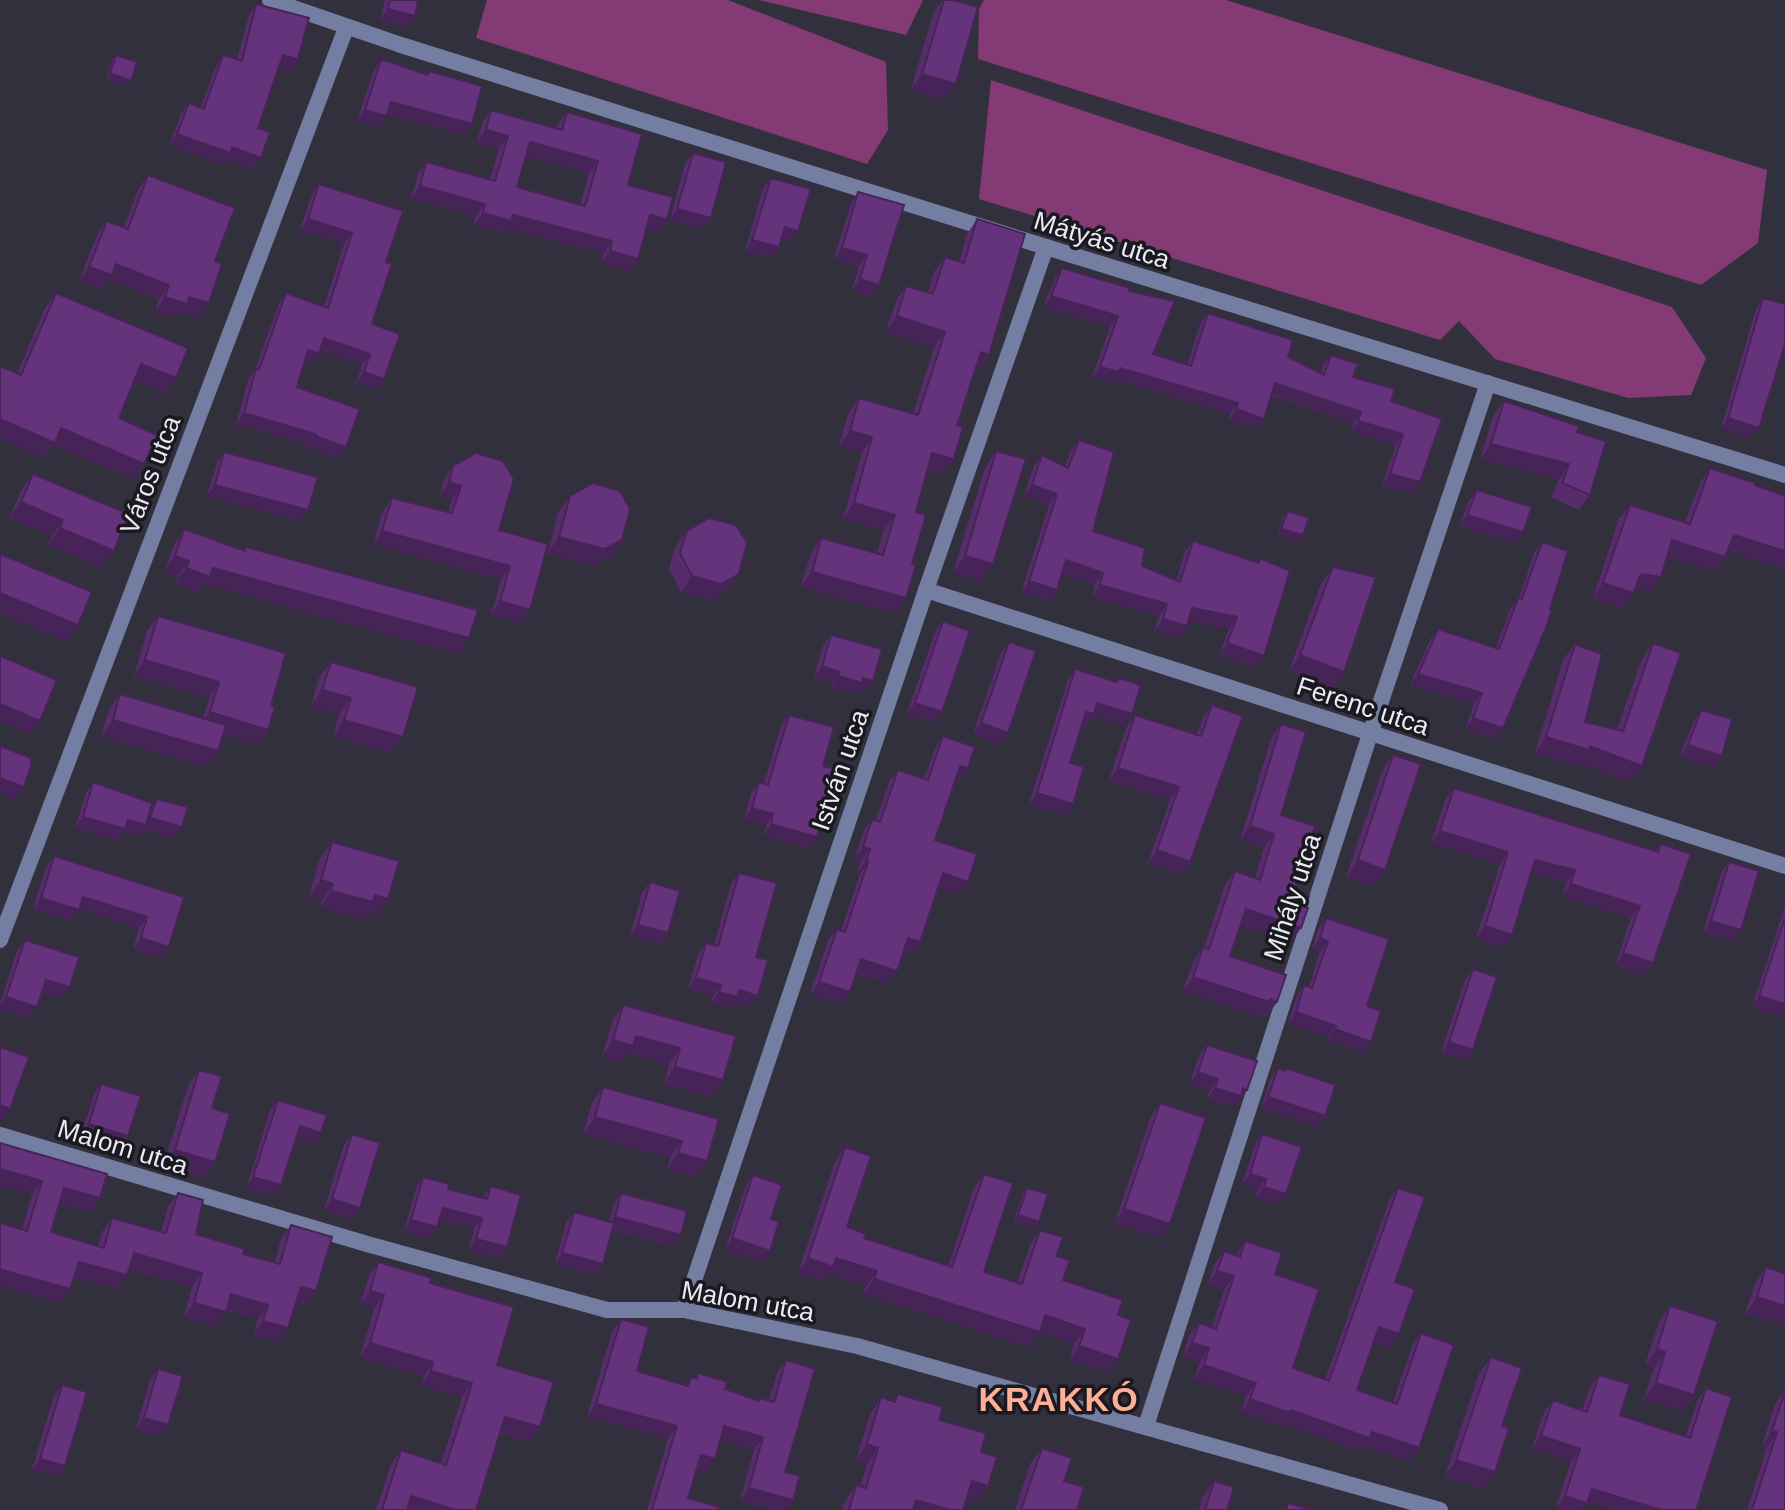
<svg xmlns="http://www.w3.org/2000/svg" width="1785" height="1510" viewBox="0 0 1785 1510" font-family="Arial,sans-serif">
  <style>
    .forest { fill: #833a75 }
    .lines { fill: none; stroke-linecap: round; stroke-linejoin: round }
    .minor { stroke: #737ea2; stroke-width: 16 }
    .wall { fill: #572c6b; fill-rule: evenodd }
    .shaded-wall { fill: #472457 }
    .building { fill: #65337c; stroke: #472457; stroke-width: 2; fill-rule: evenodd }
    .labels { text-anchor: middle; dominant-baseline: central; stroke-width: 7; stroke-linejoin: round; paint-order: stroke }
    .street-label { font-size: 26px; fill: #ebeaf2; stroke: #1a191f }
    .district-label { font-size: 34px; font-weight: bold; letter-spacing: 2px; fill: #fdae96; stroke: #1a191f }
  </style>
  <rect width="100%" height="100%" fill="#33303d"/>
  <!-- forest -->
  <g class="forest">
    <path d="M487 0H728L886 62 888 130 867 164 476 38Z"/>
    <path d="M759 0H923L906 35Z"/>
    <path d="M984 0H1226L1767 170 1758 243 1701 285 978 59 979 9Z"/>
    <path d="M991 80 1672 307 1706 358 1691 395 1628 398 1495 359 1459 321 1440 340 979 199Z"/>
  </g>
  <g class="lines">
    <!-- minor -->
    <g class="minor">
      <path d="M270 0 401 45 1046 247 1785 475"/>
      <path d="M926 590 1785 866"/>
      <path d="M0 940 346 28"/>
      <path d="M0 1135 367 1244 607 1310H684L857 1346 1440 1510"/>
      <path d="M684 1310 926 590 1046 247"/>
      <path d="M1146 1426 1370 734 1488 383"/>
    </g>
  </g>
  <!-- wall -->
  <g class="wall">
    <path d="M385 0H418L415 16 407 27 380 20Z"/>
    <path d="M943 0H953L956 84 945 100 911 90 933 14Z"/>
    <path d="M256 4 298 59 290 70 279 67 258 128 261 158 253 169 226 159 222 164 170 145 181 114 189 103 201 107 216 66 223 55 237 59 249 15Z"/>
    <path d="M116 55 131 81 127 86 106 79 112 60Z"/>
    <path d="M381 59 427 74 429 71 464 135 387 114 378 127 357 121 374 70Z"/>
    <path d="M491 110 557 128 558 124 567 112 628 185 667 219 658 232 647 228 638 259 629 271 601 263 604 254 507 228 503 233 474 225 476 216 411 198 418 174 426 162 490 180 499 149 477 143 482 123ZM526 156 589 173 580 205 517 187Z"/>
    <path d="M693 153 711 218 703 229 670 220 685 164Z"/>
    <path d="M148 175 215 261 199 318 182 312 177 318 155 311 159 299 109 279 102 290 79 281 97 235 107 221 124 227 138 190Z"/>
    <path d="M771 178 790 242 781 239 771 258 745 251 763 189Z"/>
    <path d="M319 184 386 262 372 324 376 390 356 383 362 365 320 350 311 365 304 363 297 387 338 458 308 447 309 445 236 424 248 380 254 372 279 304 286 293 324 306 344 244 300 230 312 195Z"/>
    <path d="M858 192 872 296 852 290 859 266 834 259 851 203Z"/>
    <path d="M977 219 989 355 978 370 976 369 943 474 928 470 916 512 912 564 906 598 896 613 801 587 811 553 821 538 877 554 884 530 843 518 862 452 839 446 848 414 859 398 913 414 934 347 886 331 896 301 906 286 928 292 934 272 945 257 959 262 967 234Z"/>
    <path d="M1062 268 1129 291 1153 354 1187 365 1200 324 1208 313 1288 357 1321 373 1323 365 1331 355 1353 377 1391 401 1442 419 1413 493 1382 485 1396 445 1351 432 1354 423 1271 395 1256 429 1229 420 1230 414 1114 379 1111 383 1092 377 1110 327 1043 307 1055 278Z"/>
    <path d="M56 293 165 393 135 380 119 418 134 479 53 445 44 458 17 374 45 308Z"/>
    <path d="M1763 298 1785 304V356L1780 355 1759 428 1751 438 1721 428 1756 309Z"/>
    <path d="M1504 401 1577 432 1590 495 1579 510 1551 497 1559 479 1480 459 1493 416Z"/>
    <path d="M1079 440 1093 531 1142 566 1176 581 1185 552 1193 541 1257 563 1260 558 1264 656 1256 667 1219 655 1229 629 1189 621 1179 638 1154 631 1159 616 1092 597 1095 585 1062 573 1049 601 1021 592 1049 505 1024 496 1034 466 1042 455 1065 466 1071 451Z"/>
    <path d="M996 451 981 581 953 572 985 468Z"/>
    <path d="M224 452 300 521 207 496 217 463Z"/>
    <path d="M453 466 499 530 530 610 520 623 491 614 501 580 373 544 383 511 392 498 448 512 452 499 440 495 444 479Z"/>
    <path d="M1710 468 1785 496V569L1728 551 1725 557 1715 572 1667 556 1651 592 1635 589 1623 608 1593 598 1619 519 1630 505 1685 522 1700 483Z"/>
    <path d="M33 474 114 551 102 567 48 545 52 536 9 518 21 491Z"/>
    <path d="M1477 490 1516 543 1459 526 1469 501Z"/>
    <path d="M570 496 622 540 611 556 593 566 548 553 558 513Z"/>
    <path d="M1288 511 1299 541 1277 535 1284 516Z"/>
    <path d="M184 529 244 550 246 547 469 638 458 654 205 584 199 592 175 583 178 576 164 571 174 545Z"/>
    <path d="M687 531 727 590 710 600 681 592 669 569 675 547Z"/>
    <path d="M1542 542 1495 739 1465 729 1474 704 1410 685 1430 640 1438 629 1496 648 1510 609 1519 598 1534 553Z"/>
    <path d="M1333 567 1344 672 1332 689 1289 671 1321 584Z"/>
    <path d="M158 616 271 706 268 730 258 745 223 734 218 751 207 767 101 736 109 710 120 694 203 718 209 698 134 676 147 631Z"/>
    <path d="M943 621 934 723 907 714 935 632Z"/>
    <path d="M831 635 866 692 857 689 854 694 831 687 832 683 814 677 823 646Z"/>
    <path d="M1009 642 1008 733 1000 744 973 734 1001 653Z"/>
    <path d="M1653 643 1631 782 1580 763 1577 767 1535 753 1563 660 1575 644 1585 722 1617 729 1642 659Z"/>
    <path d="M331 662 392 753 333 736 339 715 311 706 319 678Z"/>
    <path d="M1075 669 1116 682 1119 678 1132 714 1124 725 1093 716 1086 726 1082 724 1070 763 1065 815 1029 804 1068 680Z"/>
    <path d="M1212 705 1190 862 1181 875 1148 863 1170 800 1109 781 1126 728 1135 715 1197 734 1203 718Z"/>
    <path d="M1701 710 1714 767 1680 756 1694 721Z"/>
    <path d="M789 715 823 766 809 848 763 835 766 825 744 819 751 793 759 782 764 783 781 726Z"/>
    <path d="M1281 724V815L1294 891 1291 942 1241 925 1230 956 1277 1002 1267 1016 1260 1014 1259 1016 1183 991 1193 962 1203 947 1204 948 1225 885 1235 871 1255 878 1264 848 1240 840 1271 739Z"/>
    <path d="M943 736 968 768 959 781 955 779 935 840 960 894 939 887 920 942 912 954 903 952 888 983 857 973 841 1004 810 994 828 941 837 929 841 930 860 874 857 873 861 861 854 859 864 831 872 819 876 820 889 782 898 770 924 779 935 749Z"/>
    <path d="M1393 755 1385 870 1374 886 1346 877 1382 771Z"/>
    <path d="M93 782 150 809 157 799 174 838 143 830 138 836 123 832 117 840 75 828 86 793Z"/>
    <path d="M1454 788 1656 851 1661 844 1644 976 1615 966 1631 918 1562 896 1567 883 1531 873 1512 935 1503 947 1476 938 1500 864 1431 843 1445 800Z"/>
    <path d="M332 842 388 899 377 915 366 912 362 919 320 907 322 900 309 896 320 858Z"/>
    <path d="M54 856 184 897 161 958 133 949 139 928 79 909 71 921 33 909 46 867Z"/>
    <path d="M1729 862 1733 941 1703 932 1721 873Z"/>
    <path d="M739 873 756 957 750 1007 734 1002 730 1008 711 1003 713 996 688 989 698 954 706 943 714 945 731 884Z"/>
    <path d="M650 882 668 933 660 944 630 936 642 893Z"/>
    <path d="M1785 906V1008L1779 1016 1752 1007Z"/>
    <path d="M1326 918 1367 1006 1371 1042 1363 1053 1327 1040 1328 1037 1288 1023 1297 996 1304 985 1309 987 1320 952 1312 949 1318 929Z"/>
    <path d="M25 940 62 998 42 992 29 1018 0 1009V1004L17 951Z"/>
    <path d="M1473 969V1050L1465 1061 1441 1053 1465 980Z"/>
    <path d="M623 1005 736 1036 712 1097 664 1084 669 1065 627 1053 621 1062 602 1057 612 1022Z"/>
    <path d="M1207 1045 1247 1090 1240 1101 1238 1100 1233 1107 1207 1099 1210 1090 1190 1083 1199 1056Z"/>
    <path d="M1278 1068 1318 1127 1261 1108 1270 1079Z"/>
    <path d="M199 1070 212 1108 215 1162 204 1178 163 1166 188 1086Z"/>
    <path d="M101 1084 121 1147 81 1135 94 1095Z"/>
    <path d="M603 1087 719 1119 695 1177 667 1170 670 1158 583 1134 592 1103Z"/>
    <path d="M278 1100 314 1144 296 1138 281 1185 273 1196 246 1188 270 1111Z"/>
    <path d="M1160 1103 1170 1224 1160 1238 1115 1223 1151 1116Z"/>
    <path d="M352 1134 360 1208 352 1219 324 1210 344 1145Z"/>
    <path d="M1262 1134 1278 1205 1256 1198 1258 1190 1242 1185 1255 1145Z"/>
    <path d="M0 1143 100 1198 90 1212 60 1203 51 1232 98 1246 102 1232 112 1218 161 1232 168 1207 178 1193 196 1234 243 1254 275 1262 281 1239 291 1225 306 1305 296 1302 278 1342 253 1335 258 1319 227 1310 216 1326 184 1317 192 1287 129 1269 118 1289 74 1277 70 1289 61 1303 22 1229 32 1195Z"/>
    <path d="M845 1147 847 1227 864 1238 948 1266 974 1188 984 1174V1272L1017 1283 1030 1245 1040 1230 1056 1256 1063 1280 1118 1315V1359L1108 1373 1069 1360 1074 1344 1040 1331 1029 1347 864 1294 866 1286 829 1274 823 1281 798 1273 835 1162Z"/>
    <path d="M753 1175 771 1219 770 1251 762 1262 725 1249 746 1186Z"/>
    <path d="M423 1177 448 1189 483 1198 491 1186 507 1247 499 1258 469 1250 474 1229 439 1220 437 1227 429 1238 404 1231 416 1188Z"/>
    <path d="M1027 1188 1039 1222 1035 1228 1014 1221 1023 1193Z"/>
    <path d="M1398 1188 1395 1282 1399 1334 1390 1348 1374 1342 1357 1390 1393 1402 1412 1346 1421 1333 1409 1461 1364 1446 1360 1451 1283 1424 1281 1426 1241 1412 1246 1396 1194 1379 1200 1362 1183 1356 1189 1336 1199 1323 1212 1327 1224 1290 1208 1284 1214 1265 1224 1251 1236 1255 1245 1241 1275 1274 1293 1368 1325 1380 1389 1201Z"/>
    <path d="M621 1193 673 1246 612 1230 603 1264 595 1275 555 1264 566 1223 574 1212 609 1222 614 1204Z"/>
    <path d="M378 1262 430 1283 497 1365 530 1441 500 1433 476 1510H376L391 1464 401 1450 441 1463 462 1397 421 1385 424 1376 360 1357 374 1309 360 1305 369 1276Z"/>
    <path d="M1766 1267 1785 1274V1326L1745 1314 1755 1284Z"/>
    <path d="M1670 1306 1683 1411 1644 1399 1654 1368 1645 1365 1659 1322Z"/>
    <path d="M621 1319 637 1371 686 1385 691 1377 695 1378 698 1373 725 1389 758 1400 760 1398 769 1400 777 1373 786 1360 785 1472 793 1500 787 1510H773L740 1500 754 1450 720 1440 706 1471 697 1469 688 1498 719 1510H647L668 1439 587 1416 612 1332Z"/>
    <path d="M1491 1357 1502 1426 1495 1472 1483 1489 1445 1476 1479 1374Z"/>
    <path d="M158 1369 168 1425 160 1436 136 1429 150 1380Z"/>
    <path d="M1599 1375 1620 1415 1686 1436 1697 1401 1706 1388 1696 1510 1587 1503 1556 1508 1571 1461 1532 1448 1544 1412 1553 1400 1582 1410 1590 1387Z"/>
    <path d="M62 1385 65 1466 58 1477 32 1470 54 1396Z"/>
    <path d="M1785 1390V1510H1747L1767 1447 1762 1446 1775 1404Z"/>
    <path d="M898 1394 939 1420 981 1452 977 1502 966 1499 963 1510H842L844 1502 856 1485 860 1487 867 1464 856 1460 870 1414 881 1397 893 1401Z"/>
    <path d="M1042 1448 1064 1481 1077 1510H1015L1030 1464Z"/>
    <path d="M1214 1481 1227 1510H1199L1202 1498Z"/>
  </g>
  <!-- shaded-wall -->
  <g class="shaded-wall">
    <path d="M388 9 415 16 407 27 380 20Z"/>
    <path d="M283 55 298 59 290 70 275 66Z"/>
    <path d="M110 73 131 81 127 86 106 79Z"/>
    <path d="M922 74 956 84 945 100 911 90Z"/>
    <path d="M391 102 472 124 464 135 383 113Z"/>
    <path d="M365 110 386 116 378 127 357 121Z"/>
    <path d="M486 130 508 136 499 149 477 143Z"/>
    <path d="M177 134 232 147 261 158 253 169 226 159 222 164 170 145Z"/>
    <path d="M530 142 598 161 589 173 521 155Z"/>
    <path d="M420 186 485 204 476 216 411 198Z"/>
    <path d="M677 209 711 218 703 229 670 220Z"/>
    <path d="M483 213 513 215 612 241 604 254 507 228 503 233 474 225Z"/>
    <path d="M650 215 667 219 658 232 642 227Z"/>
    <path d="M308 219 352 233 344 244 300 230Z"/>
    <path d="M785 227 798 231 790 242 777 238Z"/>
    <path d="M752 240 779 247 771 258 745 251Z"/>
    <path d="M842 248 867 255 859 266 834 259Z"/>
    <path d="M610 251 638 259 629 271 601 263Z"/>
    <path d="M116 264 169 285 159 299 109 279 102 290 79 281 89 267Z"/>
    <path d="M860 279 879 285 872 296 852 290Z"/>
    <path d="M1051 296 1118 316 1110 327 1043 307Z"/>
    <path d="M165 297H189L209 303 199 318 182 312 177 318 155 311Z"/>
    <path d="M897 316 945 332 934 347 886 331Z"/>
    <path d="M324 338 370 354 362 365 317 349Z"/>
    <path d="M1784 343 1785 344V356L1777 354Z"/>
    <path d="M308 350 319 354 311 365 300 361Z"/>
    <path d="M981 352 989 355 978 370 971 367Z"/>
    <path d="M141 364 176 378 165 393 131 379Z"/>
    <path d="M1100 367 1120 368 1238 403 1230 414 1114 379 1111 383 1092 377Z"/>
    <path d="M364 372 384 379 376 390 356 383Z"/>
    <path d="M1275 383 1361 412 1354 423 1268 393Z"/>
    <path d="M1236 409 1264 419 1256 429 1229 420Z"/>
    <path d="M244 413 316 434 309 445 236 424Z"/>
    <path d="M1728 418 1759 428 1751 438 1721 428Z"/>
    <path d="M0 419 61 428 144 464 134 479 53 445 44 458 0 439Z"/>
    <path d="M1358 421 1403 434 1396 445 1351 432Z"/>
    <path d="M850 431 872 437 862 452 839 446Z"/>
    <path d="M315 436 346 447 338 458 308 447Z"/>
    <path d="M1491 444 1569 464 1559 479 1480 459Z"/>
    <path d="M932 453 954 459 943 474 922 468Z"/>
    <path d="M1390 474 1420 482 1413 493 1382 485Z"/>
    <path d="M449 482 461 486 452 499 440 495Z"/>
    <path d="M215 485 308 510 300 521 207 496Z"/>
    <path d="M1032 485 1057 494 1049 505 1024 496Z"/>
    <path d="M21 502 63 520 52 536 9 518Z"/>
    <path d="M854 503 895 515 884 530 843 518Z"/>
    <path d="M1467 515 1523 532 1516 543 1459 526Z"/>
    <path d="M60 528 114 551 102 567 48 545Z"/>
    <path d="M1281 529 1303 535 1299 541 1277 535Z"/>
    <path d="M382 531 510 566 501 580 373 544Z"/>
    <path d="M1734 535 1785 551V569L1724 550Z"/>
    <path d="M559 537 622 540 611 556 593 566 548 553Z"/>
    <path d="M1672 540 1725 557 1715 572 1661 555Z"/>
    <path d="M175 556 189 561 178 576 164 571Z"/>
    <path d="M965 556 993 564 981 581 953 572Z"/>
    <path d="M1066 560 1103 573 1095 585 1058 572Z"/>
    <path d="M186 568H213L469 638 458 654 205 584 199 592 175 583Z"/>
    <path d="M812 572 906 598 896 613 801 587Z"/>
    <path d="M739 574 727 590 710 600 681 592 692 576Z"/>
    <path d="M1641 574 1661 577 1651 592 1631 589Z"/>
    <path d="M1029 581 1057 590 1049 601 1021 592Z"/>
    <path d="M1603 583 1633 593 1623 608 1593 598Z"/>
    <path d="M1100 585 1167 604 1159 616 1092 597Z"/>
    <path d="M0 593 78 625 67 642 0 614Z"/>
    <path d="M500 601 530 610 520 623 491 614Z"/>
    <path d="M1192 608 1237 617 1229 629 1184 620Z"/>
    <path d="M1163 619 1187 626 1179 638 1154 631Z"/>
    <path d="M1227 643 1264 656 1256 667 1219 655Z"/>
    <path d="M1300 655 1344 672 1332 689 1289 671Z"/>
    <path d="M145 660 219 682 209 698 134 676Z"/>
    <path d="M822 666 840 672 832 683 814 677Z"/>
    <path d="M1418 674 1482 693 1474 704 1410 685Z"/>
    <path d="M838 676 863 678 873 681 866 692 857 689 854 694 831 687Z"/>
    <path d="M322 690 351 698 339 715 311 706Z"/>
    <path d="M915 703 942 712 934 723 907 714Z"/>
    <path d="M1097 703 1132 714 1124 725 1093 716 1086 726 1078 723 1086 712Z"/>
    <path d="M0 704 40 721 31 734 0 721Z"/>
    <path d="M210 712 268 730 258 745 200 727Z"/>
    <path d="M1473 718 1503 728 1495 739 1465 729Z"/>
    <path d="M113 720 218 751 207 767 101 736Z"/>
    <path d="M344 720 403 737 392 753 333 736Z"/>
    <path d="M981 723 1008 733 1000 744 973 734Z"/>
    <path d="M1546 737 1590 746 1642 766 1631 782 1580 763 1577 767 1535 753Z"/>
    <path d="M1688 745 1722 756 1714 767 1680 756Z"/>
    <path d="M960 766 968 768 959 781 951 778Z"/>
    <path d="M1118 768 1179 787 1170 800 1109 781Z"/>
    <path d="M0 778 24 787 15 800 0 794Z"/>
    <path d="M1037 793 1073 804 1065 815 1029 804Z"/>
    <path d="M752 808 773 814 766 825 744 819Z"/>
    <path d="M83 817 128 820 145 825 150 818 182 827 174 838 143 830 138 836 123 832 117 840 75 828Z"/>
    <path d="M771 824 817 837 809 848 763 835Z"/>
    <path d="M1250 826 1274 834 1264 848 1240 840Z"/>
    <path d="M1440 831 1508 852 1500 864 1431 843Z"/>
    <path d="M863 847 870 849 861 861 854 859Z"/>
    <path d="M1157 850 1190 862 1181 875 1148 863Z"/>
    <path d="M1358 860 1385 870 1374 886 1346 877Z"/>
    <path d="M1535 860 1575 870 1567 883 1527 872Z"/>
    <path d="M866 861 868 862 860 874 857 873Z"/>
    <path d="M943 873 968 882 960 894 935 886Z"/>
    <path d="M321 880 333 884 322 900 309 896Z"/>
    <path d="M1571 884 1640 906 1631 918 1562 896Z"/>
    <path d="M331 891 375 895 388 899 377 915 366 912 362 919 320 907Z"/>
    <path d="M83 897 147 917 139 928 75 908Z"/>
    <path d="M41 898 79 910 71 921 33 909Z"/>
    <path d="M1246 909 1301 928 1291 942 1236 924Z"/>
    <path d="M1711 921 1741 930 1733 941 1703 932Z"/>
    <path d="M638 925 668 933 660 944 630 936Z"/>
    <path d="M1485 926 1512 935 1503 947 1476 938Z"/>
    <path d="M141 938 169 947 161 958 133 949Z"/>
    <path d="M908 938 920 942 912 954 899 950Z"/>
    <path d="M1320 938 1328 941 1320 952 1312 949Z"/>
    <path d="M1623 953 1653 963 1644 976 1615 966Z"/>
    <path d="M861 959 897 971 888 983 853 971Z"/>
    <path d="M1193 977 1270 999 1277 1002 1267 1016 1260 1014 1259 1016 1183 991Z"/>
    <path d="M696 978 721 985 713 996 688 989Z"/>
    <path d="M46 980 70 987 62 998 38 991Z"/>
    <path d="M819 982 850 992 841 1004 810 994Z"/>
    <path d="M739 990 758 996 750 1007 734 1002 730 1008 711 1003 719 992Z"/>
    <path d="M1759 996 1785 1002V1008L1779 1016 1752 1007Z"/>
    <path d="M6 997 37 1007 29 1018 0 1009V1006Z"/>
    <path d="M1296 1012 1336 1026 1328 1037 1288 1023Z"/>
    <path d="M1335 1029 1371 1042 1363 1053 1327 1040Z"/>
    <path d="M636 1036 680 1048 669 1065 627 1053 621 1062 602 1057 613 1040Z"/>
    <path d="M1449 1042 1473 1050 1465 1061 1441 1053Z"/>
    <path d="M675 1067 723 1080 712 1097 664 1084Z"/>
    <path d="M1198 1072 1218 1079 1210 1090 1190 1083Z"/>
    <path d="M1215 1088H1243L1247 1090 1240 1101 1238 1100 1233 1107 1207 1099Z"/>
    <path d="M1268 1097 1325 1116 1318 1127 1261 1108Z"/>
    <path d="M0 1105 10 1109 3 1120 0 1119Z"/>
    <path d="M595 1117 682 1141 670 1158 583 1134Z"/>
    <path d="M89 1124 128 1136 121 1147 81 1135Z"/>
    <path d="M300 1126 321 1133 314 1144 292 1137Z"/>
    <path d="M175 1150 215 1162 204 1178 163 1166Z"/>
    <path d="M678 1153 707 1161 695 1177 667 1170Z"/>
    <path d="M0 1169 42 1181 32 1195 0 1186Z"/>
    <path d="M1250 1174 1266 1179 1258 1190 1242 1185Z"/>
    <path d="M253 1177 281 1185 273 1196 246 1188Z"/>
    <path d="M1264 1187 1286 1194 1278 1205 1256 1198Z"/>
    <path d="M64 1188 100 1198 90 1212 54 1202Z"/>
    <path d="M332 1199 360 1208 352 1219 324 1210Z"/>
    <path d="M443 1208 482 1218 474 1229 435 1219Z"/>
    <path d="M1124 1209 1170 1224 1160 1238 1115 1223Z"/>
    <path d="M1018 1215 1039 1222 1035 1228 1014 1221Z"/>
    <path d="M615 1217 681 1235 673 1246 607 1228Z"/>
    <path d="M411 1220 437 1227 429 1238 404 1231Z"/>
    <path d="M732 1238 770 1251 762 1262 725 1249Z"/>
    <path d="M476 1239 507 1247 499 1258 469 1250Z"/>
    <path d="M134 1253 202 1273 192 1287 124 1267Z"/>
    <path d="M562 1253 603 1264 595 1275 555 1264Z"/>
    <path d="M808 1258H836L877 1271 866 1286 829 1274 823 1281 798 1273Z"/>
    <path d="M79 1262 127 1275 118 1289 69 1276Z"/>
    <path d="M2 1270 70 1289 61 1303 0 1286V1273Z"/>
    <path d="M1217 1271 1234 1276 1224 1290 1208 1284Z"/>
    <path d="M874 1279 1040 1332 1029 1347 864 1294Z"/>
    <path d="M301 1287 316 1291 306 1305 291 1301Z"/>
    <path d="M370 1291 384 1295 374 1309 360 1305Z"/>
    <path d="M231 1294 268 1305 258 1319 222 1308Z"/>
    <path d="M1757 1297 1785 1306V1326L1745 1314Z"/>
    <path d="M194 1303 226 1312 216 1326 184 1317Z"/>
    <path d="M1045 1315 1085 1329 1074 1344 1035 1330Z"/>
    <path d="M263 1321 288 1328 278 1342 253 1335Z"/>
    <path d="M1379 1327 1399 1334 1390 1348 1370 1340Z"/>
    <path d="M370 1343 433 1362 424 1376 360 1357Z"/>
    <path d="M1192 1343 1209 1348 1200 1362 1183 1356Z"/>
    <path d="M1079 1346 1118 1359 1108 1373 1069 1360Z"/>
    <path d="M1657 1349 1665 1352 1654 1368 1645 1365Z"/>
    <path d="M1204 1365 1256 1383 1246 1396 1194 1379Z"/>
    <path d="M431 1371 472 1383 462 1397 421 1385Z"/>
    <path d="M1656 1383 1694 1395 1683 1411 1644 1399Z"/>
    <path d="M1250 1399 1372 1432 1419 1448 1409 1461 1364 1446 1360 1451 1283 1424 1281 1426 1241 1412Z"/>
    <path d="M596 1404 677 1426 668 1439 587 1416Z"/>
    <path d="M505 1417 540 1427 530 1441 496 1431Z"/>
    <path d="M144 1418 168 1425 160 1436 136 1429Z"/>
    <path d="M724 1426 763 1437 754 1450 715 1439Z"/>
    <path d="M1772 1431 1777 1432 1767 1447 1762 1446Z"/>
    <path d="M1541 1436 1580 1449 1571 1461 1532 1448Z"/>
    <path d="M867 1444 878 1448 867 1464 856 1460Z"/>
    <path d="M701 1455 715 1459 706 1471 692 1468Z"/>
    <path d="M40 1459 65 1466 58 1477 32 1470Z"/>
    <path d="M1456 1460 1495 1472 1483 1489 1445 1476Z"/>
    <path d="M972 1481 988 1486 977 1502 960 1498Z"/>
    <path d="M749 1488 793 1500 787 1510H773L740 1500Z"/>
    <path d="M1592 1489 1661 1510H1611L1583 1501Z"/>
    <path d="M411 1496 456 1510H402Z"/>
    <path d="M1565 1496 1587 1503 1582 1510H1561L1556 1508Z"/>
    <path d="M916 1500 950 1510H910Z"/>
  </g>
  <!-- building -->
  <g class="building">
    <path d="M390 0H418L415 16 388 9Z"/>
    <path d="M944 0H953L978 7 956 84 922 74Z"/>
    <path d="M256 4 309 18 298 59 283 55 258 128 270 132 261 158 232 147 230 153 177 134 189 103 204 109 223 55 242 61Z"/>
    <path d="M116 55 137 62 131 81 110 73Z"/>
    <path d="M381 59 428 75 429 71 482 86 472 124 391 102 386 116 365 110Z"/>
    <path d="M491 110 562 130 567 112 642 134 628 185 673 197 667 219 650 215 638 259 610 251 612 241 513 215 511 221 483 213 485 204 420 186 426 162 495 181 508 136 486 130ZM530 142 598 161 585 206 517 187Z"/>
    <path d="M693 153 726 162 711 218 677 209Z"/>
    <path d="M148 175 235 208 215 261 222 264 209 303 189 297 187 304 165 297 169 285 116 264 112 275 89 267 107 221 128 229Z"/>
    <path d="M771 178 811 189 798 231 785 227 779 247 752 240Z"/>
    <path d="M319 184 403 211 386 262 392 264 372 324 400 334 384 379 364 372 370 354 324 338 319 354 308 350 297 387 360 409 346 447 315 436 316 434 244 413 256 369 259 370 286 293 328 308 352 233 308 219Z"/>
    <path d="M858 192 904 205 879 285 860 279 867 255 842 248Z"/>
    <path d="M977 219 1025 234 989 355 981 352 957 426 963 427 954 459 932 453 916 512 926 515 912 564 916 565 906 598 812 572 821 538 883 555 895 515 854 503 872 437 850 431 859 398 918 415 945 332 897 316 906 286 933 294 945 257 964 263Z"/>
    <path d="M1062 268 1130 288 1129 291 1175 301 1153 354 1191 366 1208 313 1293 340 1288 357 1324 375 1331 355 1358 364 1353 377 1395 389 1391 401 1442 419 1420 482 1390 474 1403 434 1358 421 1361 412 1275 383 1264 419 1236 409 1238 403 1120 368 1119 372 1100 367 1118 316 1051 296Z"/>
    <path d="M56 293 188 348 176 378 141 364 119 418 157 435 144 464 61 428 55 443 0 419V366L21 375Z"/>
    <path d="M1763 298 1785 304V344L1759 428 1728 418Z"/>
    <path d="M1504 401 1579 426 1577 432 1606 441 1590 495 1562 483 1569 464 1491 444Z"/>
    <path d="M1079 440 1114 452 1093 531 1145 548 1142 566 1180 582 1193 541 1259 563 1260 558 1290 571 1264 656 1227 643 1237 617 1192 608 1187 626 1163 619 1167 604 1100 585 1103 573 1066 560 1057 590 1029 581 1057 494 1032 485 1042 455 1068 468Z"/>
    <path d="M996 451 1026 459 993 564 965 556Z"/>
    <path d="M224 452 318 477 308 510 215 485Z"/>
    <path d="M476 453 503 461 514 479 499 530 548 544 530 610 500 601 510 566 382 531 392 498 452 513 461 486 449 482 453 466Z"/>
    <path d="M1710 468 1755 483V485L1785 496V551L1734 535 1725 557 1672 540 1661 577 1641 574 1633 593 1603 583 1630 505 1690 524Z"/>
    <path d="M33 474 129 514 114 551 60 528 63 520 21 502Z"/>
    <path d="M593 483 620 491 630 509 622 540 604 549 559 537 570 496Z"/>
    <path d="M1477 490 1532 507 1523 532 1467 515Z"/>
    <path d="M1288 511 1309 518 1303 535 1281 529Z"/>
    <path d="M709 518 736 525 747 543 739 574 721 584 692 576 680 553 687 531Z"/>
    <path d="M184 529 245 551 246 547 478 610 469 638 213 568 210 577 186 568 189 561 175 556Z"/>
    <path d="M1542 542 1568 551 1550 609H1552L1546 628 1503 728 1473 718 1482 693 1418 674 1438 629 1499 649 1518 598 1522 599Z"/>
    <path d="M0 554 92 592 78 625 0 593Z"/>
    <path d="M1333 567 1376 577 1344 672 1300 655Z"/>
    <path d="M158 616 286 653 271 706 275 707 268 730 210 712 219 682 145 660Z"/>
    <path d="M943 621 970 631 942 712 915 703Z"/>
    <path d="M831 635 882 649 873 681 863 678 862 683 838 676 840 672 822 666Z"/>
    <path d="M1009 642 1036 651 1008 733 981 723Z"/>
    <path d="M1653 643 1681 653 1642 766 1590 746 1589 750 1546 737 1575 644 1602 654 1585 722 1623 731Z"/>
    <path d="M0 656 57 680 40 721 0 704Z"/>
    <path d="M331 662 418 687 403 737 344 720 351 698 322 690Z"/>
    <path d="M1075 669 1117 682 1119 678 1141 685 1132 714 1097 703 1094 714 1086 712 1070 763 1084 767 1073 804 1037 793Z"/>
    <path d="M120 694 226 725 218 751 113 720Z"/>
    <path d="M1212 705 1243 716 1190 862 1157 850 1179 787 1118 768 1135 715 1201 736Z"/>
    <path d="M1701 710 1732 719 1722 756 1688 745Z"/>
    <path d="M789 715 834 727 823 766 836 769 817 837 771 824 773 814 752 808 759 782 768 785Z"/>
    <path d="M1281 724 1306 732 1281 815 1315 826 1294 891 1309 896 1305 907 1308 908 1301 928 1246 909 1230 956 1286 975 1277 1002 1270 999 1269 1002 1193 977 1203 947 1209 949 1235 871 1260 880 1274 834 1250 826Z"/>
    <path d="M943 736 975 747 968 768 960 766 935 840 977 854 968 882 943 873 920 942 908 938 897 971 861 959 850 992 819 982 837 929 845 932 868 862 866 861 870 849 863 847 872 819 880 822 898 770 928 780Z"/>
    <path d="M0 746 31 758V766L24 787 0 778Z"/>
    <path d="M1393 755 1421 764 1385 870 1358 860Z"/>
    <path d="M93 782 152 803 146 825 128 820 125 829 83 817Z"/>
    <path d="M1454 788 1658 852 1661 844 1691 854 1653 963 1623 953 1640 906 1571 884 1575 870 1535 860 1512 935 1485 926 1508 852 1440 831Z"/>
    <path d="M157 799 188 807 182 827 150 818Z"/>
    <path d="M332 842 399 861 388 899 375 895 373 902 331 891 333 884 321 880Z"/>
    <path d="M54 856 184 897 169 947 141 938 147 917 83 897 79 910 41 898Z"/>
    <path d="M1729 862 1759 871 1741 930 1711 921Z"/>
    <path d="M739 873 777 883 756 957 768 960 758 996 739 990 737 997 719 992 721 985 696 978 706 943 718 946Z"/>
    <path d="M650 882 680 891 668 933 638 925Z"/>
    <path d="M1326 918 1389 939 1367 1006 1381 1011 1371 1042 1335 1029 1336 1026 1296 1012 1304 985 1312 988 1328 941 1320 938Z"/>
    <path d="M1785 918V1004L1759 996Z"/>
    <path d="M25 940 79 957 70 987 46 980 37 1007 6 997Z"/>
    <path d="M1473 969 1497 977 1473 1050 1449 1042Z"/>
    <path d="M623 1005 736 1036 723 1080 675 1067 680 1048 636 1036 633 1046 613 1040Z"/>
    <path d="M1207 1045 1257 1061 1247 1090 1243 1088 1241 1096 1215 1088 1218 1079 1198 1072Z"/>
    <path d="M0 1047 29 1057 10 1109 0 1105Z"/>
    <path d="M1278 1068 1285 1071 1286 1068 1336 1085 1325 1116 1268 1097Z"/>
    <path d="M199 1070 222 1076 212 1108 230 1114 215 1162 175 1150Z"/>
    <path d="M101 1084 141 1096 128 1136 89 1124Z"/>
    <path d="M603 1087 719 1119 707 1161 678 1153 682 1141 595 1117Z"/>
    <path d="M278 1100 327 1115 321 1133 300 1126 281 1185 253 1177Z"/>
    <path d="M1160 1103 1206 1118 1170 1224 1124 1209Z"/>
    <path d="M352 1134 380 1143 360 1208 332 1199Z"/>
    <path d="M1262 1134 1302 1147 1286 1194 1264 1187 1266 1179 1250 1174Z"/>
    <path d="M0 1143 107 1174 100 1198 64 1188 51 1232 104 1248 112 1218 166 1233 178 1193 203 1200 196 1234 245 1249 243 1254 280 1264 291 1225 332 1237 316 1291 301 1287 288 1328 263 1321 268 1305 231 1294 226 1312 194 1303 202 1273 134 1253 127 1275 79 1262 70 1289 2 1270 0 1277V1223L27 1231 42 1181 0 1169Z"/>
    <path d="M845 1147 871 1156 847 1227 866 1234 864 1238 952 1267 984 1174 1013 1183 984 1272 1022 1284 1040 1230 1063 1237 1056 1256 1070 1260 1063 1280 1123 1300 1118 1315 1131 1320 1118 1359 1079 1346 1085 1329 1045 1315 1040 1332 874 1279 877 1271 836 1258 833 1267 808 1258Z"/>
    <path d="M753 1175 782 1185 771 1219 779 1222 770 1251 732 1238Z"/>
    <path d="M423 1177 449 1184 448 1189 487 1199 491 1186 521 1195 507 1247 476 1239 482 1218 443 1208 437 1227 411 1220Z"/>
    <path d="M1027 1188 1048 1194 1039 1222 1018 1215Z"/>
    <path d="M1398 1188 1425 1197 1395 1282 1415 1289 1399 1334 1379 1327 1357 1390 1397 1404 1421 1333 1454 1345 1419 1448 1372 1432 1369 1438 1291 1410 1290 1413 1250 1399 1256 1383 1204 1365 1209 1348 1192 1343 1199 1323 1216 1329 1234 1276 1217 1271 1224 1251 1240 1257 1245 1241 1282 1253 1275 1274 1319 1289 1293 1368 1329 1381Z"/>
    <path d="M621 1193 687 1211 681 1235 615 1217Z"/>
    <path d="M574 1212 614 1223 603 1264 562 1253Z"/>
    <path d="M378 1262 432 1278 430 1283 514 1307 497 1365 554 1382 540 1427 505 1417 476 1510H456L411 1496 407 1510H382L401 1450 446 1465 472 1383 431 1371 433 1362 370 1343 384 1295 370 1291Z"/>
    <path d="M1766 1267 1785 1274V1306L1757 1297Z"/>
    <path d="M1670 1306 1718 1321 1694 1395 1656 1383 1665 1352 1657 1349Z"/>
    <path d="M621 1319 649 1327 637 1371 688 1386 691 1377 697 1379 698 1373 728 1382 725 1389 759 1401 760 1398 774 1402 786 1360 815 1369 785 1472 800 1476 793 1500 749 1488 763 1437 724 1426 715 1459 701 1455 688 1498 719 1507V1510H652L677 1426 596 1404Z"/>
    <path d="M1491 1357 1522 1368 1502 1426 1509 1429 1495 1472 1456 1460Z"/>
    <path d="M158 1369 183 1376 168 1425 144 1418Z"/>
    <path d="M1599 1375 1630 1384 1620 1415 1690 1438 1706 1388 1732 1397 1696 1510H1661L1592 1489 1587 1503 1565 1496 1580 1449 1541 1436 1553 1400 1587 1412Z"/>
    <path d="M62 1385 87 1392 65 1466 40 1459Z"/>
    <path d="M1785 1391V1510H1752L1777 1432 1772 1431Z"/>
    <path d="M898 1394 943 1407 939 1420 986 1433 981 1452 997 1457 988 1486 972 1481 963 1510H950L916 1500 913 1510H849L856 1485 866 1488 878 1448 867 1444 881 1397 895 1402Z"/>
    <path d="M1042 1448 1072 1458 1064 1481 1084 1487 1077 1510H1021Z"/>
    <path d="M1214 1481 1234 1487 1227 1510H1205Z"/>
    <path d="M1288 1503 1313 1510H1286Z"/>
  </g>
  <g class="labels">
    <!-- street labels -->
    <g class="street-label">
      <text transform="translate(1102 240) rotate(17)">Mátyás utca</text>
      <text transform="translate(150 475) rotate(-69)">Város utca</text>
      <text transform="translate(1363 706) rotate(18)">Ferenc utca</text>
      <text transform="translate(840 770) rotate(-71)">István utca</text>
      <text transform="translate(1292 897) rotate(-72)">Mihály utca</text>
      <text transform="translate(123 1147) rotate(17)">Malom utca</text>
      <text transform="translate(748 1301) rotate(10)">Malom utca</text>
    </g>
    <!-- district labels -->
    <g class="district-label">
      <text x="1059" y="1399">KRAKKÓ</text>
    </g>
  </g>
</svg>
